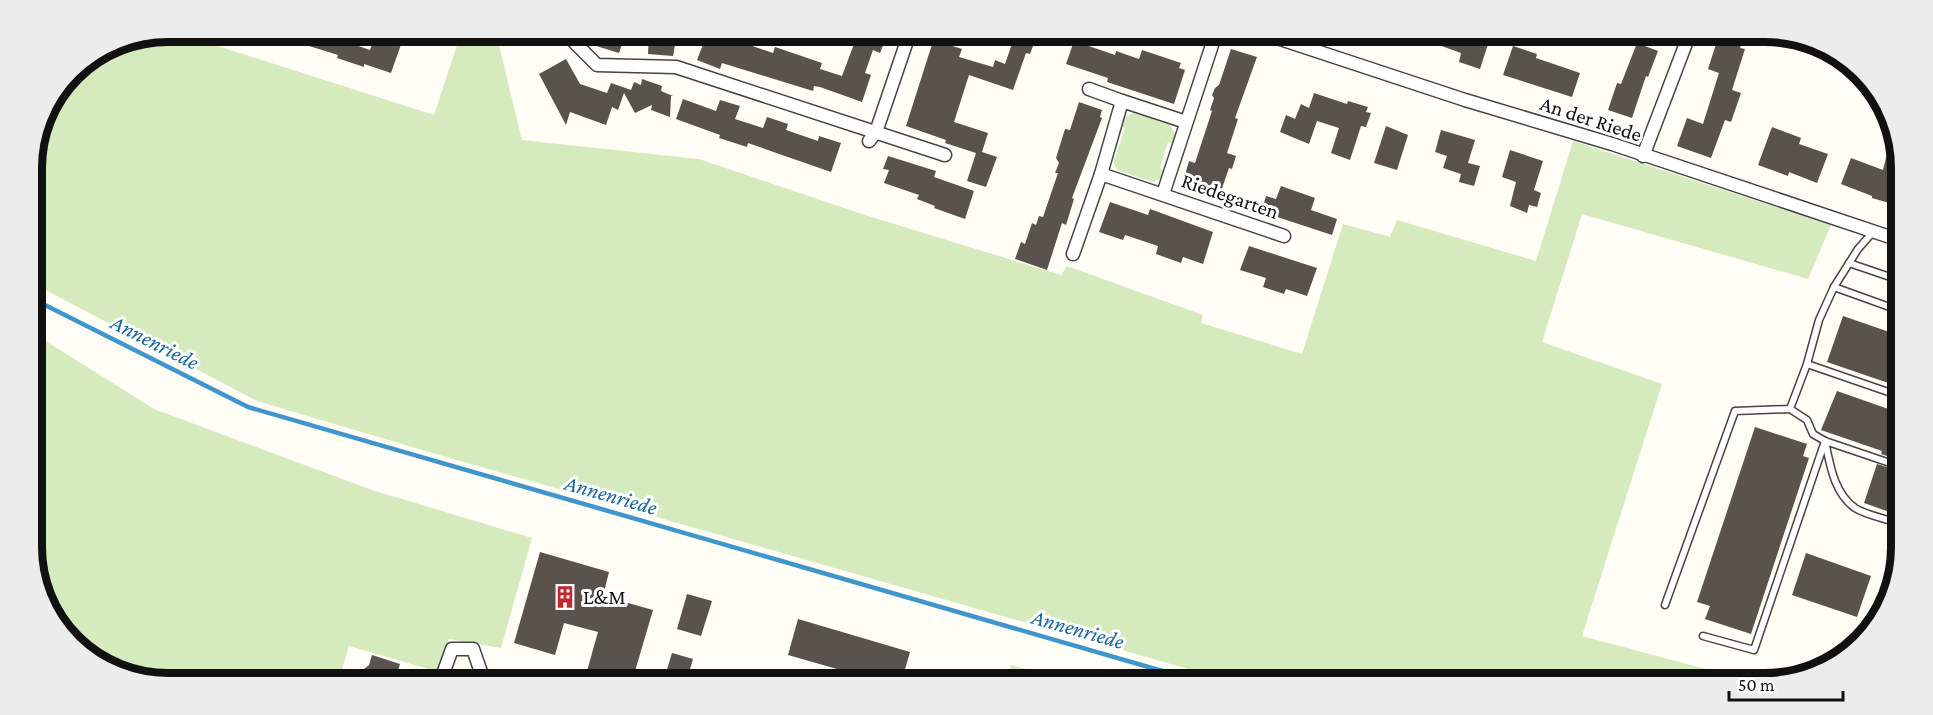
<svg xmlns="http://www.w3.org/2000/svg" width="1933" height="715" viewBox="0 0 1933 715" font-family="'Crimson Pro',serif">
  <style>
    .green { fill: #d5ebbd }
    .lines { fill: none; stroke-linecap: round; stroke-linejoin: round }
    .stream { stroke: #3f96cf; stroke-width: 4.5 }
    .building { fill: #5a524d }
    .service-casing { stroke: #444; stroke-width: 9 }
    .minor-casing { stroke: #444; stroke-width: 15 }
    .service { stroke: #fff; stroke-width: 6 }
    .minor { stroke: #fff; stroke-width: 12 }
    .labels { text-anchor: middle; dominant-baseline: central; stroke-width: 6; stroke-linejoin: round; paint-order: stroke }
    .street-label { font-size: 21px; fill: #111; stroke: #fff }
    .poi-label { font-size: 21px; fill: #111; stroke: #fff; text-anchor: start }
    .water-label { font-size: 22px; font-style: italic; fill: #1768a6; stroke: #fff }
    .rim { fill: none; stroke: #111; stroke-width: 8 }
  </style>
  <rect width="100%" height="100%" fill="#fffdf5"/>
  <!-- green -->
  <g class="green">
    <path d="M168 32H174L434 115 461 33H496L522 140 699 159 865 215 1061 275 1067 266 1203 315 1201 323 1302 354 1343 224 1390 237 1397 220 1536 261 1573 141 1831 225 1808 279 1582 214 1542 342 1662 384 1582 636 1758 683 1230 681 429 452 257 401 32 283V159L45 108 78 66 116 42Z"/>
    <path d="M1133 113 1170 125 1176 136 1173 144 1168 142 1160 168 1164 170 1162 178 1152 182 1117 170 1113 163 1125 128 1121 126 1124 118Z"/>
    <path d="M33 333 154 409 372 490 532 538 501 648 449 639 439 672 349 646 340 677 125 676 66 637 34 573V558L37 546 34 544Z"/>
    <path d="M1011 665 1066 680H1007Z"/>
    <path d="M1782 670 1806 671 1777 682Z"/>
  </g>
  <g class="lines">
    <!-- stream -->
    <path class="stream" d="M33 299 248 407 1197 681"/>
  </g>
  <!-- building -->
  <g class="building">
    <path d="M314 32H347L344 41 370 50 376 32 405 33 391 73 364 64V67L337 58 338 55 309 46Z"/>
    <path d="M529 33H540L543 44 531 46Z"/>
    <path d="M613 33H626L619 53 593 45Z"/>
    <path d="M649 34H677L673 56 648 54Z"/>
    <path d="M707 34 727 41 729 38 773 53 775 47 822 63 820 69 842 76 854 44 858 45 861 35H887L880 53 873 50 865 73 871 75 862 102 820 87 814 86 813 91 722 63 720 69 697 60Z"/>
    <path d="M935 35H949L946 44 962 49 959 57 993 67 995 60 1005 64 1015 35H1027L1036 38 1030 54 1026 53 1013 90 969 75 954 122 988 133 982 152 997 157 986 187 967 181 976 153 945 143 946 140 906 126Z"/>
    <path d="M1422 37H1476L1489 41 1480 69 1459 62 1461 53 1422 39Z"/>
    <path d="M1718 38H1744L1740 48 1745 49 1732 90 1741 93 1731 122 1725 120 1711 158 1677 146 1687 118 1703 124 1719 73 1708 69Z"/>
    <path d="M1771 38 1808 39 1841 60 1839 64 1771 41Z"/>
    <path d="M1074 41 1115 55 1116 51 1139 59 1142 50 1181 63 1179 68 1185 70 1174 104 1107 82 1108 78 1066 64Z"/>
    <path d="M1637 43 1658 51 1648 77 1646 76 1632 118 1608 110 1617 83 1621 84Z"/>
    <path d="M1513 46 1537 54 1536 58 1580 73 1572 97 1503 75Z"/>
    <path d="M1231 49 1257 57 1235 118 1238 119 1227 153 1236 156 1232 169 1229 168 1219 197 1211 194 1210 198 1188 191 1189 187 1182 185 1189 161 1195 163 1212 111 1210 110 1214 98 1212 95 1215 88 1219 85Z"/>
    <path d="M566 59 580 84 607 93 611 83 631 90 634 82 641 85 642 79 662 86 661 91 673 96H671L670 117 651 110 652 105 635 113 624 93 618 110 612 107 606 125 570 112 566 125 539 74Z"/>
    <path d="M1314 93 1347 104 1348 101 1368 107 1366 112 1371 113 1366 127 1361 126 1350 160 1331 153 1339 128 1317 121 1309 144 1280 132 1286 115 1295 119 1301 104 1309 108Z"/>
    <path d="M683 99 716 111 720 100 740 106 735 119 763 128 767 117 788 124 786 130 818 141 819 136 841 143 831 172 748 143 747 147 719 138 720 135 676 119Z"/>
    <path d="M1079 102 1102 110 1100 117 1102 118 1072 198 1074 199 1066 225 1062 223 1047 270 1015 259 1021 242 1025 244 1032 223 1036 225 1039 216 1043 217 1058 173H1055L1059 163 1056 158 1065 129 1070 130Z"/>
    <path d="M1386 126 1408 135 1397 170 1374 163Z"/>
    <path d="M1772 127 1801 138 1799 144 1828 154 1817 183 1789 172 1788 176 1758 165Z"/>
    <path d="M1441 130 1475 140 1468 163 1480 166 1474 186 1459 182 1461 174 1443 168 1447 156 1435 152Z"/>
    <path d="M1892 133 1900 150V193L1896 205 1872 198V196L1841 184 1851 158 1883 170Z"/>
    <path d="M1510 150 1543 161 1534 190 1541 193 1537 207 1529 205 1527 213 1510 206 1516 182 1502 177Z"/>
    <path d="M888 156 936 171 934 177 974 191 965 219 934 208 935 206 917 199 919 195 884 183 889 170 883 169Z"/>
    <path d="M1281 186 1315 198 1311 210 1337 219 1332 235 1271 215 1272 213 1262 210 1266 196 1276 199Z"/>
    <path d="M1110 202 1148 215 1150 209 1213 232 1203 264 1183 257 1181 263 1156 254 1158 246 1125 235 1123 240 1099 232Z"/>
    <path d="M1249 246 1317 268 1307 296 1286 289 1284 294 1263 287 1266 278 1240 270Z"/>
    <path d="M1843 316 1898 335 1897 386 1827 362Z"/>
    <path d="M1837 391 1897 412 1896 459 1881 454 1882 451 1821 430Z"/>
    <path d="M1755 427 1807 444 1803 456 1809 458 1751 634 1705 619 1710 606 1697 602Z"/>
    <path d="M1877 464 1896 470 1895 514 1864 503Z"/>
    <path d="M540 552 609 572 603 596 653 610 633 678H585L598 632 564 623 555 655 514 643Z"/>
    <path d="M1806 553 1871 576 1857 617 1792 595Z"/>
    <path d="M687 594 712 601 701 636 677 629Z"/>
    <path d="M798 619 910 652 902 680 872 679 788 655Z"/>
    <path d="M672 653 693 659 687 679H664Z"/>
    <path d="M372 655 400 664 396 677H369L364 669 369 665Z"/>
  </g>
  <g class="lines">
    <!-- service casing -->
    <g class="service-casing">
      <g id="service">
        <path d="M1849 263 1899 280"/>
        <path d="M1834 287 1898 310"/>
        <path d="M1807 364 1897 395"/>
        <path d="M1790 409 1807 420 1813 434 1825 441 1896 465"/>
        <path d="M1825 441C1830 465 1834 493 1855 508 1866 515 1883 518 1895 522"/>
        <path d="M1665 605 1735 411 1790 409 1807 364 1819 320 1834 287 1858 249 1873 232"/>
        <path d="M1703 636 1754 650 1825 441"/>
      </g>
    </g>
    <!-- minor casing -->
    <g class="minor-casing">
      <g id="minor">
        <path d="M572 33 575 43 597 65 676 67 945 155"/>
        <path d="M1271 36 1465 100 1612 144 1899 240"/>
        <path d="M1089 89 1122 101"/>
        <path d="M869 141 876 132 909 35"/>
        <path d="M1643 156 1688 38"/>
        <path d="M1101 174 1284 236"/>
        <path d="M1163 194 1215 36"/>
        <path d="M1073 254 1101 174 1122 101 1186 122"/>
        <path d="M456 678 443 674 452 649H473L483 678"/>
      </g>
    </g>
    <!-- service -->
    <use href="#service" class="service"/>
    <!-- minor -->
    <use href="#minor" class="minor"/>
  </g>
  <!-- icons -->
  <defs>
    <g id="building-bare" transform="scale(1.8)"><path d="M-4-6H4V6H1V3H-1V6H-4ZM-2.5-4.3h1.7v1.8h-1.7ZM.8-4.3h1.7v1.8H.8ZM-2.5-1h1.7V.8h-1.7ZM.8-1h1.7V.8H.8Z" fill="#c4262e" stroke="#fff" stroke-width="2.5" paint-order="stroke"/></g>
  </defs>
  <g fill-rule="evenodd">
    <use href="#building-bare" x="565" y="597"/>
  </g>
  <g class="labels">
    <!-- street labels -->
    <g class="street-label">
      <text transform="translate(1591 119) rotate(18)">An der Riede</text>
      <text transform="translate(1230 196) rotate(19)">Riedegarten</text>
    </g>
    <!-- poi labels -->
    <g class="poi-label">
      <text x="583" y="597">L&amp;M</text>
    </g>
    <!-- water labels -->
    <g class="water-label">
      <text transform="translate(155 342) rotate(27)">Annenriede</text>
      <text transform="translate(611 495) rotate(16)">Annenriede</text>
      <text transform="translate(1078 629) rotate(16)">Annenriede</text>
    </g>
  </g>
  <!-- crop -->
  <path d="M0 0H1933V715H0ZM168 42H1765A126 126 0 0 1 1891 168V547A126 126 0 0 1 1765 673H168A126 126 0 0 1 42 547V168A126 126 0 0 1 168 42Z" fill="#ececec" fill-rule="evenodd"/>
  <path class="rim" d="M168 42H1765A126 126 0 0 1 1891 168V547A126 126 0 0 1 1765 673H168A126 126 0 0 1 42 547V168A126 126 0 0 1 168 42Z"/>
  <!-- scale -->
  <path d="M1729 691v9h114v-9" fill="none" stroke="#111111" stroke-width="3"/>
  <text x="1738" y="691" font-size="18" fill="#111111" stroke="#ffffff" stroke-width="4.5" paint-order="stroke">50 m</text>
</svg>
